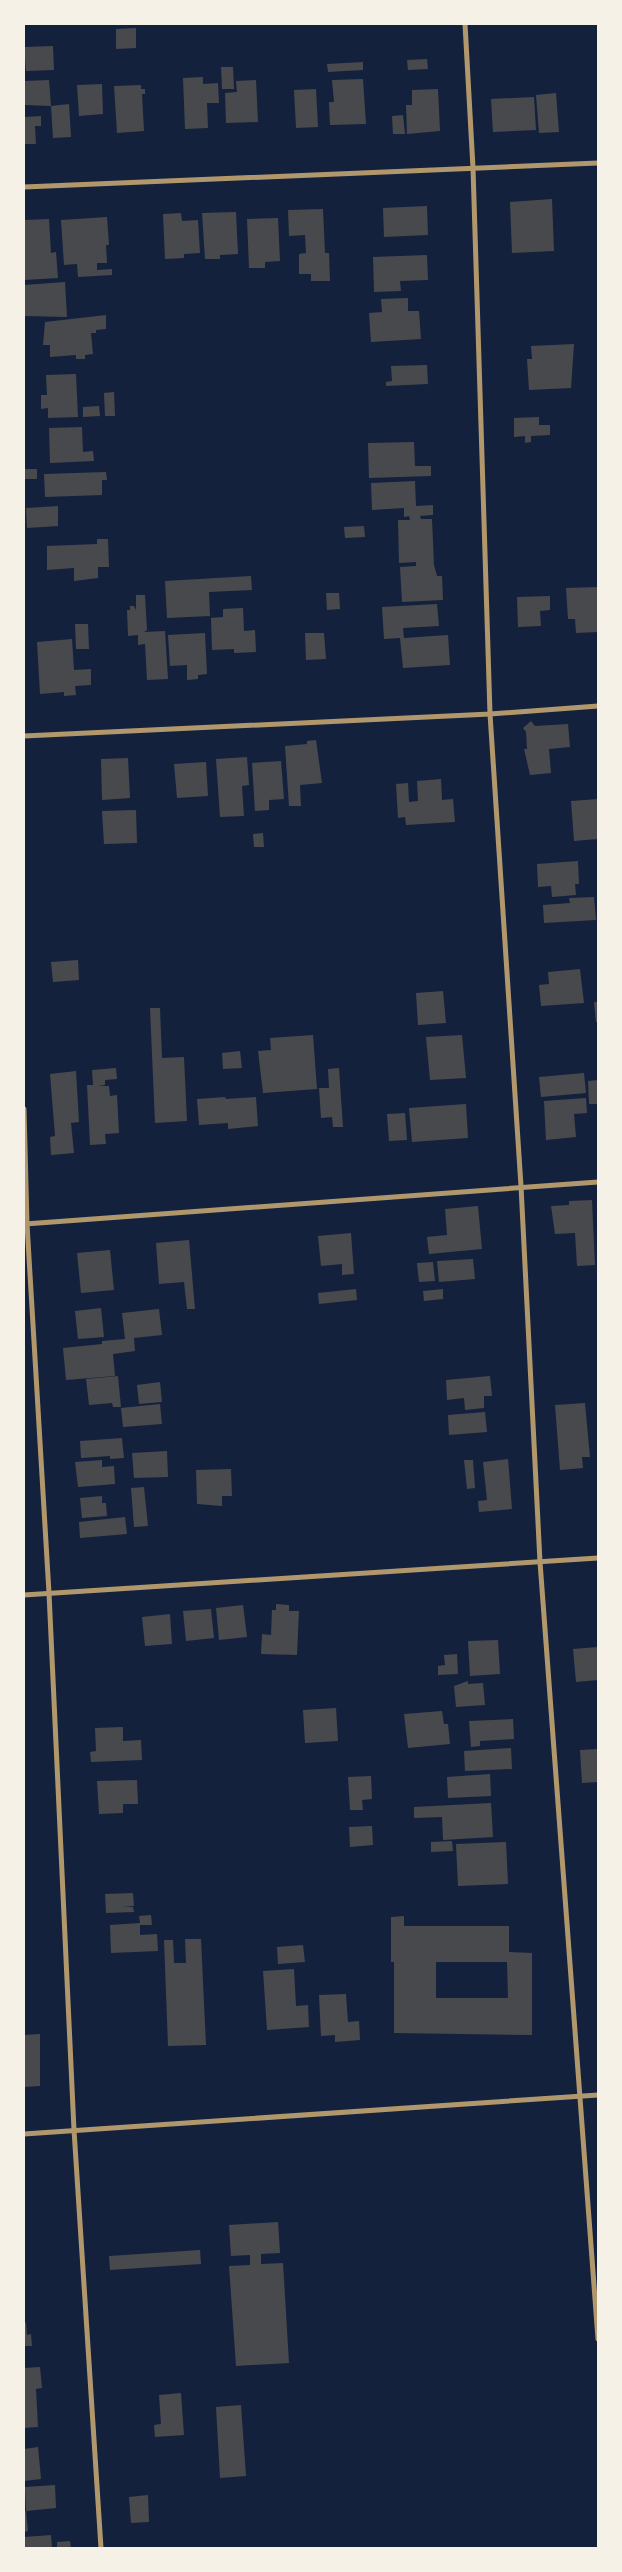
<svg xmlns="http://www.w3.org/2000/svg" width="622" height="2572" viewBox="0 0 622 2572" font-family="Cabin,sans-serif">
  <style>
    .building { fill: #48494c; fill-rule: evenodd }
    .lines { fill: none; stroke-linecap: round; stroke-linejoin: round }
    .minor { stroke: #b1986c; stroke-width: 5 }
  </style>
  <rect width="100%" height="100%" fill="#14213d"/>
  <!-- building -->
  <g class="building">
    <path d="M136 28V48L116 49V29Z"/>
    <path d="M53 46 54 70 26 71 24 47Z"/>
    <path d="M427 59 428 69 408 70 407 60Z"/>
    <path d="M363 62V70L328 72 327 64Z"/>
    <path d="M221 67H233L234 89H222Z"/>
    <path d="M203 77V84L218 83 219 103H207L208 128 185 129 183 78Z"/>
    <path d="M363 79 366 124 330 125 329 102H334L332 80Z"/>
    <path d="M49 80 51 106 24 105V81Z"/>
    <path d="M256 80 258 122 226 123 225 93 237 92 236 81Z"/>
    <path d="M102 84 103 114 79 116 77 85Z"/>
    <path d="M141 85V89H145V94H142L144 131 117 133 114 86Z"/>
    <path d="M316 89 318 127 296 128 294 90Z"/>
    <path d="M438 89 440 131 407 134 406 105H412V90Z"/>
    <path d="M556 93 559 132 539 133 536 95Z"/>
    <path d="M534 97 536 130 493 132 491 99Z"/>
    <path d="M69 104 71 137 53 138 51 106Z"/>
    <path d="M403 115 405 134H393L392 116Z"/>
    <path d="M41 116V126H35L36 144H24V117Z"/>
    <path d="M552 199 554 251 512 253 510 202Z"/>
    <path d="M427 206 428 235 384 237 383 208Z"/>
    <path d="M323 209 325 253H329L330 281H311V274H299V254L306 253 305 235 289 236 288 210Z"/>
    <path d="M236 212 238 254 220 255V259H205L202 213Z"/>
    <path d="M181 213 182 221 198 220 200 253 184 254V258L165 259 163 214Z"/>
    <path d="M107 217 109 245H106L107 263H97V270L112 269V275L78 277 77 264 64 265 61 220Z"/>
    <path d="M278 218 280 261 265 262V268H249L247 219Z"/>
    <path d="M49 219 51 253 56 252 58 278 24 280V220Z"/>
    <path d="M427 255 428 280 400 281 401 291 374 292 373 257Z"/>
    <path d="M65 282 67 317 24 316V285Z"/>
    <path d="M408 298V311H419L421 339 371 342 369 313 382 312 381 299Z"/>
    <path d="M106 315V329L96 330V333H91L93 354 85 355V359H76V355L50 357V345H43L45 322Z"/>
    <path d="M574 344 571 388 529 390 527 359H532L531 346Z"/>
    <path d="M427 365 428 384 386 386V382L392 381 391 366Z"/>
    <path d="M76 374 78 417 48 418V408L41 409V395H47L46 375Z"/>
    <path d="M114 392 115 416H105L104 393Z"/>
    <path d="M99 406 100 416 83 417V407Z"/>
    <path d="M539 417V425H550V435L531 436V442L525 443V436L514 437V418Z"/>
    <path d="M82 427 83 452 93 451 94 461 50 463 49 428Z"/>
    <path d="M414 442 415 466H431V476L369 478 368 443Z"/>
    <rect x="24" y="469" width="13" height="10"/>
    <path d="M106 472 107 480H102V495L45 497 44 474Z"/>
    <path d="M415 481 416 506 433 505V515L420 516 421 519H432L434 565 437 576H442L443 600 402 602 400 567 432 565 416 566V562L399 563 398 520H410L409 516 404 517V508L372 510 371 483Z"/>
    <path d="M58 506V526L27 528 26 508Z"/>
    <path d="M364 526 365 537 345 538 344 527Z"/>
    <path d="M97 539H108L109 567H98V578L74 581V568L47 570V546L97 544Z"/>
    <path d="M251 576 252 590 209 592 210 616 167 618 165 581Z"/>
    <path d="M598 587V632L576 633 575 619H568L566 588Z"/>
    <path d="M326 593H339L340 609 327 610Z"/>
    <path d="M136 595H145L147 630 144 632 165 631 168 679 147 680 145 644 138 645V635L128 636 127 610H130V606H134L136 610Z"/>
    <path d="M550 596V610L540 611 541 626 518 627 517 597Z"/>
    <path d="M437 604 439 626 403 628 404 638 448 635 450 665 403 668 400 638 384 639 382 607Z"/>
    <path d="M243 608 244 631 255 630 256 652 234 653V649L212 650 211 618 223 617V609Z"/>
    <path d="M75 624H88L89 649H76Z"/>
    <path d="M205 633 207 674 198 675V679L187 680V665L170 666 168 635Z"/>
    <path d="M305 633H324L326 659 306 660Z"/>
    <path d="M72 639 74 670 91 669V685L75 686 76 695 64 696V692L40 694 37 642Z"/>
    <path d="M531 721 535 726 568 724 570 747 549 749 551 773 530 775 524 749H527L526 732 523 728Z"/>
    <path d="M316 740 322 783 300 785 301 806H289L285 746 307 744V741Z"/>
    <path d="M247 757 249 785 242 786 244 816 220 817 216 759Z"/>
    <path d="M128 758 130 798 102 800 101 759Z"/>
    <path d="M281 761 284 799 269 800V810L255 811 252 763Z"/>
    <path d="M206 762 208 796 177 798 174 764Z"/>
    <path d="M441 779 442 800 453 799 455 822 406 825 405 817 398 818 396 784 408 783 409 802 418 801 417 781Z"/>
    <path d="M598 799V839L574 841 571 801Z"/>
    <path d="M136 810 137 843 104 844 102 811Z"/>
    <path d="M263 833 264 847H254L253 834Z"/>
    <path d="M578 861 579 884H575L576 895 552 897 551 886 538 887 537 864Z"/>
    <path d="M594 897 596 920 544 923 543 905 570 903 569 898Z"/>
    <path d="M78 960 79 980 53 982 51 962Z"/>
    <path d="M580 969 584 1003 541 1006 539 985 549 984 548 972Z"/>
    <path d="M443 991 446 1023 418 1025 416 993Z"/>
    <path d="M594 1002H598V1022H596Z"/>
    <path d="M150 1008H160L162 1058 184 1057 187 1121 155 1123Z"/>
    <path d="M313 1035 317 1089 263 1093 258 1051 271 1050 270 1038Z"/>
    <path d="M462 1035 466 1078 430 1080 426 1037Z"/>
    <path d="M240 1051 242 1068 223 1069 222 1053Z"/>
    <path d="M116 1068 117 1079 105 1080V1085L98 1086H109L110 1096 117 1095 119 1133 105 1134 106 1144 90 1145 87 1085H93L92 1070Z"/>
    <path d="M339 1068 343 1127H333L332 1117 321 1118 319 1088H329L328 1069Z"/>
    <path d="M76 1071 79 1122 71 1123 74 1153 51 1155 50 1137 55 1136 50 1074Z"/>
    <path d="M584 1073 586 1093 541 1097 539 1077Z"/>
    <path d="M598 1080V1104H589L588 1081Z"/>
    <path d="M225 1097 226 1099 256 1097 258 1126 228 1129V1123L199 1125 197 1099Z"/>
    <path d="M586 1098 587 1113 574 1114 576 1137 546 1140 544 1101Z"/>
    <path d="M466 1104 468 1138 412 1142 409 1108Z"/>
    <path d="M405 1113 407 1140 389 1141 387 1114Z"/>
    <path d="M592 1200 595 1265 577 1266 575 1233 555 1234 551 1206 569 1205V1201Z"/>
    <path d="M478 1206 482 1249 429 1254 427 1237 447 1235 445 1209Z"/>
    <path d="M351 1233 354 1274 342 1275V1264L321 1266 318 1236Z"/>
    <path d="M189 1240 195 1309H187L184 1282 159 1284 156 1243Z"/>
    <path d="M110 1250 114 1290 81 1293 77 1253Z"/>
    <path d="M473 1259 475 1279 439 1282 437 1261Z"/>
    <path d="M433 1262 435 1281 419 1282 417 1263Z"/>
    <path d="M356 1289 357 1300 319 1304 318 1293Z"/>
    <path d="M443 1289V1299L424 1301 423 1291Z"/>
    <path d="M101 1308 104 1337 78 1339 75 1311Z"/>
    <path d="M159 1309 162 1335 134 1338 135 1351 113 1354 115 1376 66 1380 63 1348 102 1344V1341L125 1339 122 1313Z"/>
    <path d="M118 1376 121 1407H113L112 1403 89 1405 86 1379Z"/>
    <path d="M490 1376 492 1396H484V1408L465 1410 464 1398 447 1400 446 1380Z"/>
    <path d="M160 1382 162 1402 139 1404 137 1385Z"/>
    <path d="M585 1403 590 1457H582L583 1468 560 1470 555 1405Z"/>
    <path d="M160 1404 162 1424 123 1427 121 1408Z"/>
    <path d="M485 1412 487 1432 449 1435 448 1415Z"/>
    <path d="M122 1438 124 1458 110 1459V1456L81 1458 80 1441Z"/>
    <path d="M167 1451 168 1477 134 1478 132 1453Z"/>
    <path d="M508 1459 512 1509 479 1512 478 1501 487 1500 483 1462Z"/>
    <path d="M102 1460V1467L114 1466 115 1484 78 1487 75 1462Z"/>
    <path d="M464 1460H473L475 1488 467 1489Z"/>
    <path d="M231 1469 232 1496H222V1506L197 1504 196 1470Z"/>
    <path d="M144 1487 148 1526 134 1527 131 1488Z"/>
    <path d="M102 1496V1503H106L107 1516 82 1518 80 1498Z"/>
    <path d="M125 1517 127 1534 80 1538 79 1522Z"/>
    <path d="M276 1604 289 1605V1611H299L297 1655 261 1654 262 1634 271 1635 272 1610H276Z"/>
    <path d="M243 1605 247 1637 219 1640 216 1608Z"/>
    <path d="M211 1609 214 1638 186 1641 183 1611Z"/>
    <path d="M170 1614 172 1644 145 1646 142 1617Z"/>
    <path d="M498 1640 500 1674 470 1676 468 1641Z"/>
    <path d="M598 1647V1680L576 1682 573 1649Z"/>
    <path d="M457 1654 458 1674 438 1675V1666L445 1665 444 1655Z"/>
    <path d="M468 1681V1684L483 1683 485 1705 456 1707 454 1686Z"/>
    <path d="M336 1708 338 1741 305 1743 303 1710Z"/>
    <path d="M442 1711 444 1724H448L450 1744 408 1748 404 1714Z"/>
    <path d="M513 1719 514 1739 480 1741V1746L471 1747 469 1721Z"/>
    <path d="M123 1727V1741L141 1740 142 1760 91 1762 90 1752 96 1751 95 1728Z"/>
    <path d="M511 1748 512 1769 465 1771 464 1751Z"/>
    <path d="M598 1749V1782L582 1783 580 1750Z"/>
    <path d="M490 1774 491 1796 448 1798 447 1777Z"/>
    <path d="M371 1776 372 1799 362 1800 363 1810H350L348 1777Z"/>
    <path d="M137 1780 138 1804H123V1813L99 1814 97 1781Z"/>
    <path d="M491 1803 493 1837 443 1840 442 1817 414 1818V1807Z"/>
    <path d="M372 1826 373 1845 350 1847 349 1827Z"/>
    <path d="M452 1841 453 1851 431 1852V1842Z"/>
    <path d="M506 1842 508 1884 458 1886 456 1844Z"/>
    <path d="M133 1893 134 1906H123L133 1907 134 1912 106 1913 105 1894Z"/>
    <path d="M151 1915 152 1925H140V1935L157 1934 158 1951 111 1953 110 1925 140 1923 139 1916Z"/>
    <path d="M404 1916V1926H509V1952L532 1953V2035L394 2033V1962H391V1917ZM436 1962H507L508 1998H436Z"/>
    <path d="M185 1939H201L206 2045 168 2046 164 1940H173L174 1963H186Z"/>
    <path d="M303 1945 305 1962 278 1964 277 1947Z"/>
    <path d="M294 1969 296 2006 308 2005 309 2027 267 2030 263 1971Z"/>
    <path d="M346 1994 348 2022 359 2021 360 2040 335 2042V2035L321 2036 319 1995Z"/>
    <path d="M40 2034V2086L24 2087V2035Z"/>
    <path d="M278 2222 280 2253 261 2254V2264L283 2263 289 2363 236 2366 229 2266 250 2265V2255L231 2256 229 2225Z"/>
    <path d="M200 2250 201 2264 110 2270 109 2256Z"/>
    <path d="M26 2322 27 2335 31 2334 32 2346H24V2323Z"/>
    <path d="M40 2367 42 2388 36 2389 38 2427 24 2428V2368Z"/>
    <path d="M181 2393 184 2435 155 2437 154 2425 161 2424 159 2395Z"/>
    <path d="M241 2405 246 2476 220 2478 216 2407Z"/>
    <path d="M38 2447 41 2479 24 2481V2449Z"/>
    <path d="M55 2485 56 2508 26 2511 25 2487Z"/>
    <path d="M148 2495 149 2522 131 2523 129 2497Z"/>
    <path d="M24 2511H26L28 2531 24 2532Z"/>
    <path d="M51 2535 52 2548H24V2537Z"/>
    <path d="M70 2541 71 2548H57V2542Z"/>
  </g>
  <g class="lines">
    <!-- minor -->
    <g class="minor">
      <path d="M465 24 473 168 490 714 521 1186 540 1562 598 2339"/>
      <path d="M24 187 598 163"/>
      <path d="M24 736 490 714 598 706"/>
      <path d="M24 1109 27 1224 49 1593 74 2130 101 2548"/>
      <path d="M25 1224 598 1182"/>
      <path d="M24 1595 598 1558"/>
      <path d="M24 2134 598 2095"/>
    </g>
  </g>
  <!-- border -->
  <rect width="622" height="2572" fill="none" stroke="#f6f1e7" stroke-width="50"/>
</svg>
